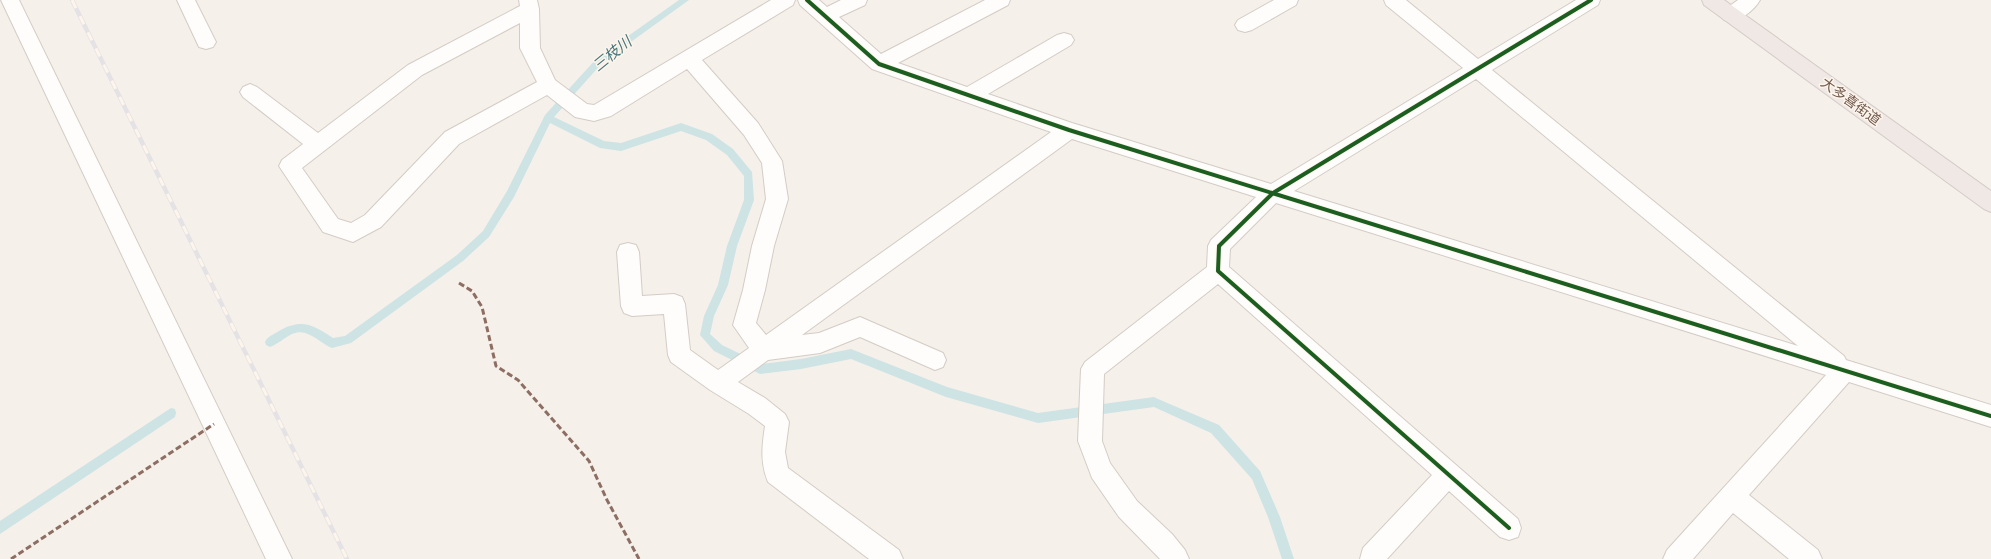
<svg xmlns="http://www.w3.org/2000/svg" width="1991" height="559" viewBox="0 0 1991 559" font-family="'Work Sans','Noto Sans JP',sans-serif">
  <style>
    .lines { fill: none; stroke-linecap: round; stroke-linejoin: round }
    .stream { fill: #cde3e4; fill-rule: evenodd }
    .minor-casing { stroke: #d3ccc5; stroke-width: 2 }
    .highway-casing { stroke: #d4cbc7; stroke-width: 2 }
    .minor { fill: #fefdfc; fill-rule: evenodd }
    .highway { fill: #efe8e5; fill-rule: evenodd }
    .rail-casing { stroke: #e4e2e4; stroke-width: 4.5 }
    .rail { stroke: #fdf5eb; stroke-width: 3; stroke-dasharray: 9; stroke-linecap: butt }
    .quiet { stroke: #8d6e63; stroke-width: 3; stroke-dasharray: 6 3; stroke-linecap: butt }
    .cycleway-casing { stroke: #fdf5eb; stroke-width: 6 }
    .cycleway { stroke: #1b5e20; stroke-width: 4 }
    .labels { text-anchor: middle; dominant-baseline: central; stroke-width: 3; stroke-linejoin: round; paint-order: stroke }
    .street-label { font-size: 14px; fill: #70584d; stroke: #fdf5eb }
    .water-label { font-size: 15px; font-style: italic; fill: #47747b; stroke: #fdf5eb }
  </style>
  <rect width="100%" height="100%" fill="#f6f0ea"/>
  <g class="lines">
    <!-- stream -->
    <g class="stream">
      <path d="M679 0H689L603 62 554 117 604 141 621 143 681 123 712 134 733 149 752 172 754 200 737 246 728 285 714 316 710 334 722 345 761 364 801 359 851 349 947 387 1038 413 1154 397 1158 399 1219 425 1260 471 1280 517 1294 559H1282L1268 517 1252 479 1211 433 1154 407 1038 423 946 397 851 359 801 369 760 374 714 351 700 335 704 316 718 285 727 246 744 200V176L727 155 706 140 681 131 621 151 600 148 550 123 514 197 489 237 463 261 351 343 332 348C319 343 308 327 292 334 284 338 278 344 270 347L266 345 265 342C267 337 274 334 279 331 302 318 313 325 333 338L345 336 457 255 483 231 507 191 545 115 597 58Z"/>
      <path d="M171 408 175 409 176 413 175 417 0 534V521Z"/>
    </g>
    <!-- minor casing -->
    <g class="minor-casing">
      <g id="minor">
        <path d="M1 0H19L292 559H266Z"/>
        <path d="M177 0H195L216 42 213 47 206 49 199 47Z"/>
        <path d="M519 0H537L539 9 540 48 555 80 587 104 594 105 771 0H795L793 5 702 60 758 123 782 161 788 199 774 246 765 290 756 323 766 335 1051 132 872 69 800 5 798 0H819L827 7 841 0H867L865 5 839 17 881 54 985 0H1010L1008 5 898 63 967 87 1057 35 1064 33 1071 35 1074 40 1071 45 988 94 1072 123 1271 184 1463 68 1386 5 1384 0H1406L1478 59 1576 0H1600L1598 5 1492 70 1844 356 1846 360 1991 405V427L1849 382 1749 495 1818 550 1822 559H1789L1733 513 1693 559H1663L1667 550 1826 375 1276 203 1230 249 1229 267 1518 519 1521 528 1518 537 1509 540 1500 537 1449 491 1387 559H1360L1363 548 1432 475 1218 284 1104 374 1102 441 1110 463 1137 501 1172 534 1185 550 1189 559H1160L1119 517 1092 478 1089 470 1078 441 1081 369 1085 362 1207 267 1208 246 1211 240 1256 197 1072 139 802 335 819 333 860 317 943 353 946 360 943 367 935 370 860 337 820 353 768 360 738 382 765 398 785 414 789 422 785 452 788 468 899 550 903 559H869L768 482C760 463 762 446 765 426L749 414 710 390 671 362 668 355 664 314 632 316 624 313 621 306 617 252 620 245 628 243 636 245 639 252 642 296 674 294 682 297 685 304 690 350 718 370 749 348 733 325 743 290 752 246 766 199 762 163 744 135 687 69 611 116 594 121 575 117 547 95 459 144 381 227 353 242 323 232 279 166 282 160 303 144 243 97 240 92 243 87 250 84 257 87 318 133 408 65 520 6ZM520 23V48L537 82 445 132 365 215 351 223 338 219 302 168 422 75ZM1476 79 1798 346 1294 191Z"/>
        <path d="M1274 0H1298L1296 5 1252 30 1245 32 1238 30 1235 25 1238 20Z"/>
        <path d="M1738 0H1760C1754 11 1737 24 1724 20L1722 15 1724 10Z"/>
      </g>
    </g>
    <!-- highway casing -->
    <g class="highway-casing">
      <path id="highway" d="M1702 0H1724L1991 191V212L1984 209 1704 5Z"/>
    </g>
    <!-- minor -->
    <use href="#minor" class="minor"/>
    <!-- highway -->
    <use href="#highway" class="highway"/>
    <!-- rail casing -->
    <g class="rail-casing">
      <path id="rail" d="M72 0 347 559"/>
    </g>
    <!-- rail -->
    <use href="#rail" class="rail"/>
    <!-- quiet -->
    <g class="quiet">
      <path d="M459 283 472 291 482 307 496 366 518 380 589 461 607 500 639 559"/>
      <path d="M11 559 214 424"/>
    </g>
    <!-- cycleway casing -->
    <g class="cycleway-casing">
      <g id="cycleway">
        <path d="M807 0 879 64 1069 130 1991 416"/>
        <path d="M1509 528 1218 271 1219 246 1273 193 1591 0"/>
      </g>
    </g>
    <!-- cycleway -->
    <use href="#cycleway" class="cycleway"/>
  </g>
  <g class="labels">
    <!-- street labels -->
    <g class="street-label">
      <text transform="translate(1851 101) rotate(36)">大多喜街道</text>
    </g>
    <!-- water labels -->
    <g class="water-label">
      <text transform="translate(612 54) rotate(-39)">三枝川</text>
    </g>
  </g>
</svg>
